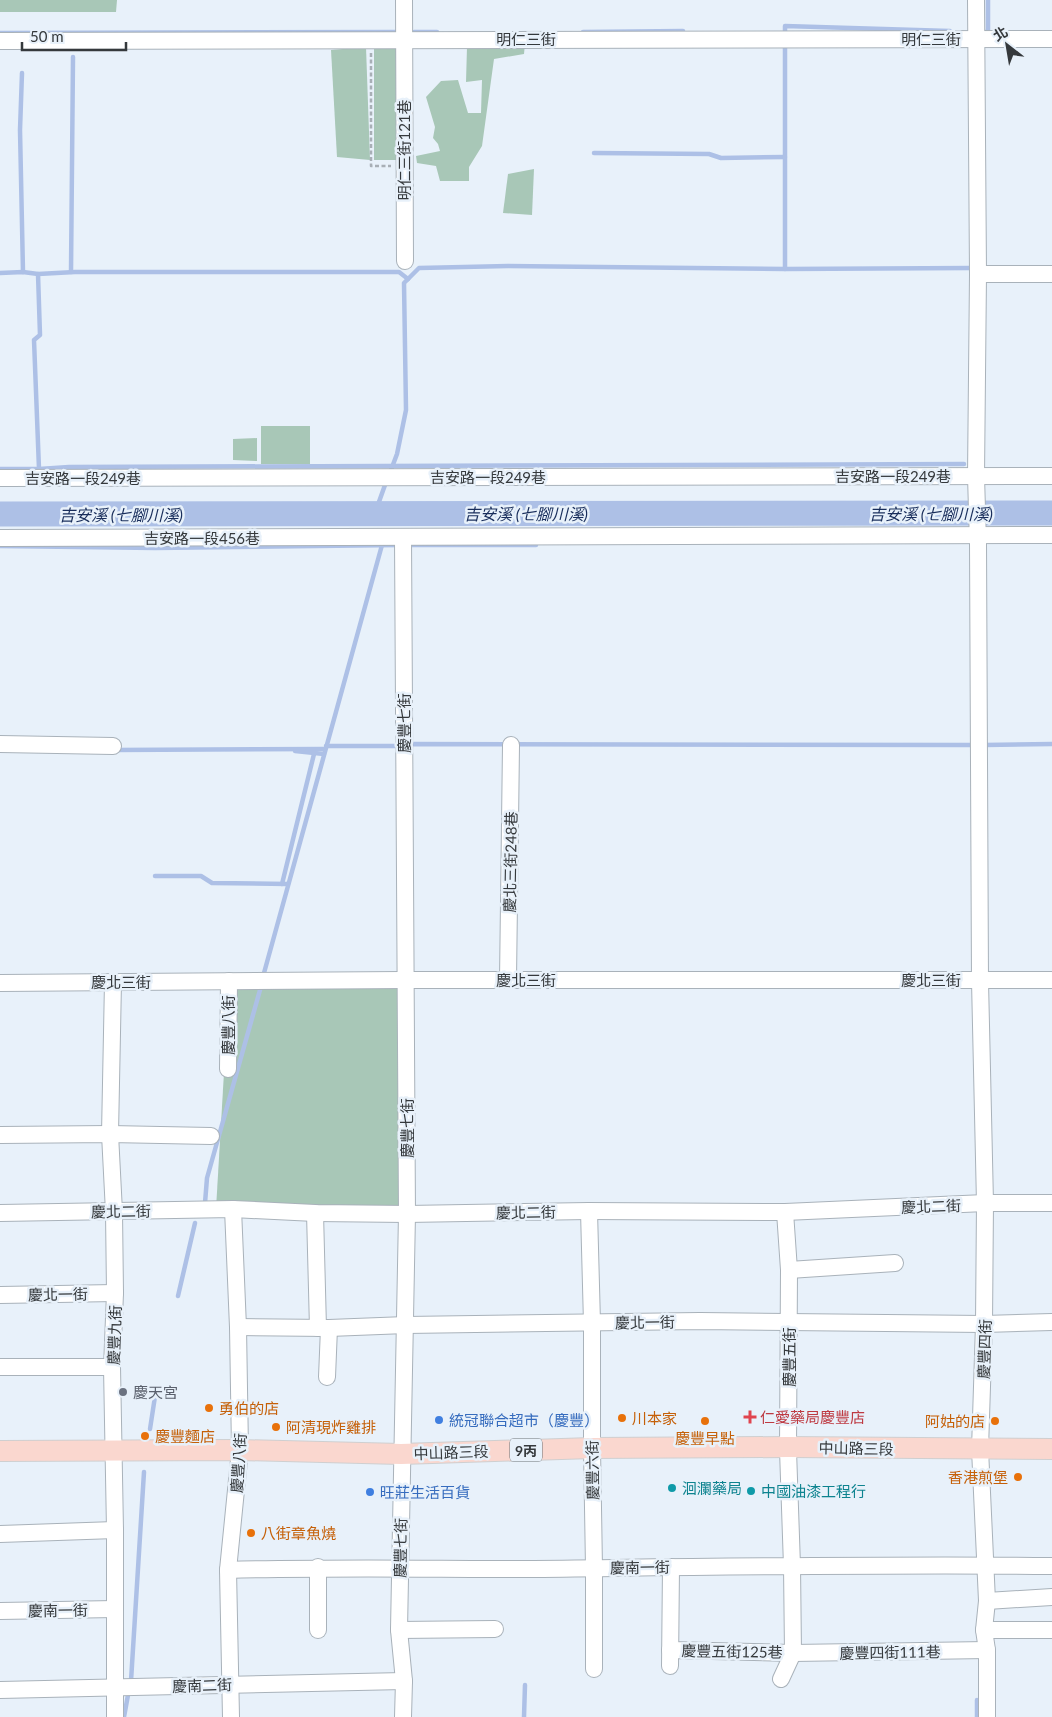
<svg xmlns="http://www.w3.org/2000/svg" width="1052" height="1717" viewBox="0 0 1052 1717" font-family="Lato,'Noto Sans TC',sans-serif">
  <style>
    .green { fill: #a8c7b7 }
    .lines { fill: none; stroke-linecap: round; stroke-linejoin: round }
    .stream { stroke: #adc0e6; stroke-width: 4.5 }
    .river { stroke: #adc0e6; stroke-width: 25 }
    .minor-casing { stroke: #a9b2ba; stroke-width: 18 }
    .major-casing { stroke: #cfcfd0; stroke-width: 22 }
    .path { stroke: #a8afb6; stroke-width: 2.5; stroke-dasharray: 4 2.5; stroke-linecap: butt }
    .minor { stroke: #fff; stroke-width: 16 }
    .major { stroke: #fad7cf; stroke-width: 20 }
    .worship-dot { fill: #6b7280; stroke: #e8f1fa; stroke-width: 2 }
    .food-dot { fill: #e8710a; stroke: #e8f1fa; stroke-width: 2 }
    .health-dot { fill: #e0444e; stroke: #e8f1fa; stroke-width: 2 }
    .shop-dot { fill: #3f7fe0; stroke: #e8f1fa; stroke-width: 2 }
    .culture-dot { fill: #0f9aa8; stroke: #e8f1fa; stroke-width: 2 }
    .labels { text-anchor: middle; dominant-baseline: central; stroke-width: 5; stroke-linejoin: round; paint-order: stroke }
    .shield { fill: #e8f1fa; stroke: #6b7075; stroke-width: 1 }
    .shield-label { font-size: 14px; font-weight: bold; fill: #35393c }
    .street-label { font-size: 15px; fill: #35393c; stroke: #e8f1fa }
    .worship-label { font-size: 15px; fill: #5b616d; stroke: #e8f1fa; text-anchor: start }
    .food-label { font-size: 15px; fill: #c56008; stroke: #e8f1fa; text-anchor: start }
    .health-label { font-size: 15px; fill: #be3a42; stroke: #e8f1fa; text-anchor: start }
    .shop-label { font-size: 15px; fill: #366cbe; stroke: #e8f1fa; text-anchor: start }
    .culture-label { font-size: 15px; fill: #0d838f; stroke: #e8f1fa; text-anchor: start }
    .water-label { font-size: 16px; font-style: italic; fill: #182d5b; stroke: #e8f1fa }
  </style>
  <rect width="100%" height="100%" fill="#e8f1fa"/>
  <!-- green -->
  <g class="green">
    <path d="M0 0H117L116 12H0Z"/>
    <path d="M525 43 524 54 494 59 482 146 469 167V181H440L436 166 417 163 416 156 440 151 438 144 433 138 435 127 426 97 441 81 458 80 468 113H481L482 80 466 82 467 47Z"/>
    <path d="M366 47 370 160 337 157 331 50Z"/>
    <path d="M399 47 400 160H374V48Z"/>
    <path d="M534 169 532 215 503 213 508 174Z"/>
    <rect x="261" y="426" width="49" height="38"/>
    <path d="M257 438V461L233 460V439Z"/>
    <path d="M402 980 403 1208 216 1209 229 987Z"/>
  </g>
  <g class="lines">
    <!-- stream -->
    <g class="stream">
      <path d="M414 32H437"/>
      <path d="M583 32 683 31"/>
      <path d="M985 32H988V0"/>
      <path d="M0 33 398 32"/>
      <path d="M785 36V26L950 31"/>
      <path d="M22 73 20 130 23 272"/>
      <path d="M594 153 709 154 721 158 785 157"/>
      <path d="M785 269 971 268"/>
      <path d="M71 272 73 57"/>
      <path d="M0 273 23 272 38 274 75 272H399L408 279"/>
      <path d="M38 274 40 335 34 340 39 469"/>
      <path d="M0 469H39L69 467 964 464"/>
      <path d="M391 470 397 454 406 410 404 283 419 268 508 266 785 269V44"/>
      <path d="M375 513 385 485"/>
      <path d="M388 523 389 513"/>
      <path d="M406 545H536"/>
      <path d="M0 546 155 548 399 545"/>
      <path d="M984 745 1052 744"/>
      <path d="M326 746H405L411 744 971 745"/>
      <path d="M114 750 325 749"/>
      <path d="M295 751 324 754"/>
      <path d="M155 876H201L212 883 288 884"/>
      <path d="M282 884 314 754"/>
      <path d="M264 973 382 545"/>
      <path d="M205 1203 207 1178 260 990"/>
      <path d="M178 1296 195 1223"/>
      <path d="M150 1429 156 1390"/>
      <path d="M131 1681 144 1472"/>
      <path d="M124 1717 128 1695"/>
      <path d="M524 1717 525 1685"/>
      <path d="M977 1717V1700"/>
    </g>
    <!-- river -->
    <path class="river" d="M0 514 1052 513"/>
    <!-- minor casing -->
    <g class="minor-casing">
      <g id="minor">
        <path d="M404 0 405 261"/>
        <path d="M976 0 978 274 976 476 978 543 980 981 985 1203 984 1324 980 1449 987 1601 984 1630 987 1650V1717"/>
        <path d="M0 41 1052 39"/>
        <path d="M978 274H1052"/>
        <path d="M0 478 1052 476"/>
        <path d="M0 538 1052 535"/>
        <path d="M0 744 113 746"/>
        <path d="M508 980 511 745"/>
        <path d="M113 982 110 1134 114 1212 115 1293 112 1367 115 1530V1717"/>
        <path d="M0 983 402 980H1052"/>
        <path d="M228 1069 229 981"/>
        <path d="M0 1135 110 1134 211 1136"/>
        <path d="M589 1211 592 1323V1448L594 1568V1669"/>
        <path d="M0 1213 233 1209 315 1213 407 1214 589 1211 785 1212 985 1203H1052"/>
        <path d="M315 1213 318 1328"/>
        <path d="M789 1270 895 1263"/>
        <path d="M0 1295 115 1293"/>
        <path d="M238 1327 329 1328 406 1325 700 1321 984 1324 1052 1322"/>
        <path d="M0 1367H112"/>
        <path d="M327 1377 329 1328"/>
        <path d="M0 1534 115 1530"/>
        <path d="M228 1570C328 1567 427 1569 526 1569 702 1567 877 1564 1052 1566"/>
        <path d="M987 1601 1052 1597"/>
        <path d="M0 1611 115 1609"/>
        <path d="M318 1630V1567"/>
        <path d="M399 1630 495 1629"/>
        <path d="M984 1630H1052"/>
        <path d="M670 1650 793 1653 987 1650"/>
        <path d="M670 1666 671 1567"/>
        <path d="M781 1679 793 1653 792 1566 788 1450 789 1270 785 1212"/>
        <path d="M0 1690 404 1681"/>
        <path d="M231 1717 228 1570 240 1450 238 1327 233 1209"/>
        <path d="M403 1717 404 1681 399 1630 407 1214 403 538"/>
      </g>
    </g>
    <!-- major casing -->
    <g class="major-casing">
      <path id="major" d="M0 1451 240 1450 401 1454 592 1448 788 1447 1052 1449"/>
    </g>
    <!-- path -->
    <path class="path" d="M371 53V166H391"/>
    <!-- minor -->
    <use href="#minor" class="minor"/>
    <!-- major -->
    <use href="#major" class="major"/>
  </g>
  <!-- markers -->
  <circle class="worship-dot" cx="123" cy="1392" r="5"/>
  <g class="food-dot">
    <circle cx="209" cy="1408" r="5"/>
    <circle cx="622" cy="1418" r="5"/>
    <circle cx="705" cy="1421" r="5"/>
    <circle cx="995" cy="1421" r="5"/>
    <circle cx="276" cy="1427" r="5"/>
    <circle cx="145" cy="1436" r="5"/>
    <circle cx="1018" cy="1477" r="5"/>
    <circle cx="251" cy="1533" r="5"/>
  </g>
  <path class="health-dot" d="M747.5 1409.5h5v5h5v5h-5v5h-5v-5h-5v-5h5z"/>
  <g class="shop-dot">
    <circle cx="439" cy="1420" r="5"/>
    <circle cx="370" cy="1492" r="5"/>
  </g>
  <g class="culture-dot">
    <circle cx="672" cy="1488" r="5"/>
    <circle cx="751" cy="1491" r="5"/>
  </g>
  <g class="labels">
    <!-- shield labels -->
    <rect class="shield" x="510" y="1438.5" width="32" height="23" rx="4"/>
    <g class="shield-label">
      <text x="526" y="1450">9丙</text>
    </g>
    <!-- street labels -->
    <g class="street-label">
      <text x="526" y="39">明仁三街</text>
      <text x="931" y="39">明仁三街</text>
      <text transform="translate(404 150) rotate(-90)">明仁三街121巷</text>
      <text x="893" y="476">吉安路一段249巷</text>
      <text x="488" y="477">吉安路一段249巷</text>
      <text x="83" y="478">吉安路一段249巷</text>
      <text x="202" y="538">吉安路一段456巷</text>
      <text transform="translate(404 723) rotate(-90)">慶豐七街</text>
      <text transform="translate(510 862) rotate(-89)">慶北三街248巷</text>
      <text x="526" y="980">慶北三街</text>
      <text x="931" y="980">慶北三街</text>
      <text x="121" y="982">慶北三街</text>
      <text transform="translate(228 1025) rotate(-90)">慶豐八街</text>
      <text transform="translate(407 1128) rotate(-90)">慶豐七街</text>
      <text transform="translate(931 1206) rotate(-2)">慶北二街</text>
      <text transform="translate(121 1211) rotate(-1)">慶北二街</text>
      <text transform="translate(526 1212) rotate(-1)">慶北二街</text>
      <text transform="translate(58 1294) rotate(-1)">慶北一街</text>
      <text transform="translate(645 1322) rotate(-1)">慶北一街</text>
      <text transform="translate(114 1335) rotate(-88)">慶豐九街</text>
      <text transform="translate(984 1349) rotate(-88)">慶豐四街</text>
      <text transform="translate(789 1357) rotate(-90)">慶豐五街</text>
      <text transform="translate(856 1448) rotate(1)">中山路三段</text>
      <text transform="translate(451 1452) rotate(-2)">中山路三段</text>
      <text transform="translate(238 1463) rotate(-86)">慶豐八街</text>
      <text transform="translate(592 1470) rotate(-91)">慶豐六街</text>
      <text transform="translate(400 1548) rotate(-89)">慶豐七街</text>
      <text transform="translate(640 1567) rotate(-1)">慶南一街</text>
      <text transform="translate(58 1610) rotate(-1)">慶南一街</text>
      <text transform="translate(732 1651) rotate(1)">慶豐五街125巷</text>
      <text transform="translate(890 1652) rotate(-1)">慶豐四街111巷</text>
      <text transform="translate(202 1685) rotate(-2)">慶南二街</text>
    </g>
    <!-- worship labels -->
    <g class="worship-label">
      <text x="133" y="1392">慶天宮</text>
    </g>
    <!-- food labels -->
    <g class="food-label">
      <text x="219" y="1408">勇伯的店</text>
      <text x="632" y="1418">川本家</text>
      <text x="985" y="1421" text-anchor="end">阿姑的店</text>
      <text x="286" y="1427">阿清現炸雞排</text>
      <text x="155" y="1436">慶豐麵店</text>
      <text x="705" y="1438" text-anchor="middle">慶豐早點</text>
      <text x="1008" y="1477" text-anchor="end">香港煎堡</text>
      <text x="261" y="1533">八街章魚燒</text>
    </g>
    <!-- health labels -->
    <g class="health-label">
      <text x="760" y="1417">仁愛藥局慶豐店</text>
    </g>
    <!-- shop labels -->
    <g class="shop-label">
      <text x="449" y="1420">統冠聯合超市（慶豐）</text>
      <text x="380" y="1492">旺莊生活百貨</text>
    </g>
    <!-- culture labels -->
    <g class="culture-label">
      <text x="682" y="1488">洄瀾藥局</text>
      <text x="761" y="1491">中國油漆工程行</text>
    </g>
    <!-- water labels -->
    <g class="water-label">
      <text x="526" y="513">吉安溪 (七腳川溪)</text>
      <text x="931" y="513">吉安溪 (七腳川溪)</text>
      <text x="121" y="514">吉安溪 (七腳川溪)</text>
    </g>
  </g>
  <!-- north arrow -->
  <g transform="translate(1007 45) rotate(329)" stroke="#e8f1fa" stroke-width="4" paint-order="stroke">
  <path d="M0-4L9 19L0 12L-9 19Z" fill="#35393c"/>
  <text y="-8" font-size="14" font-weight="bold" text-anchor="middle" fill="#35393c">北</text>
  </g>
  <!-- scale -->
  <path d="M22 42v8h104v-8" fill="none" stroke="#35393c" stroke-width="2.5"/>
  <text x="30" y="42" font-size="15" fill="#35393c" stroke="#e8f1fa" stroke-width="4" paint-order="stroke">50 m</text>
</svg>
